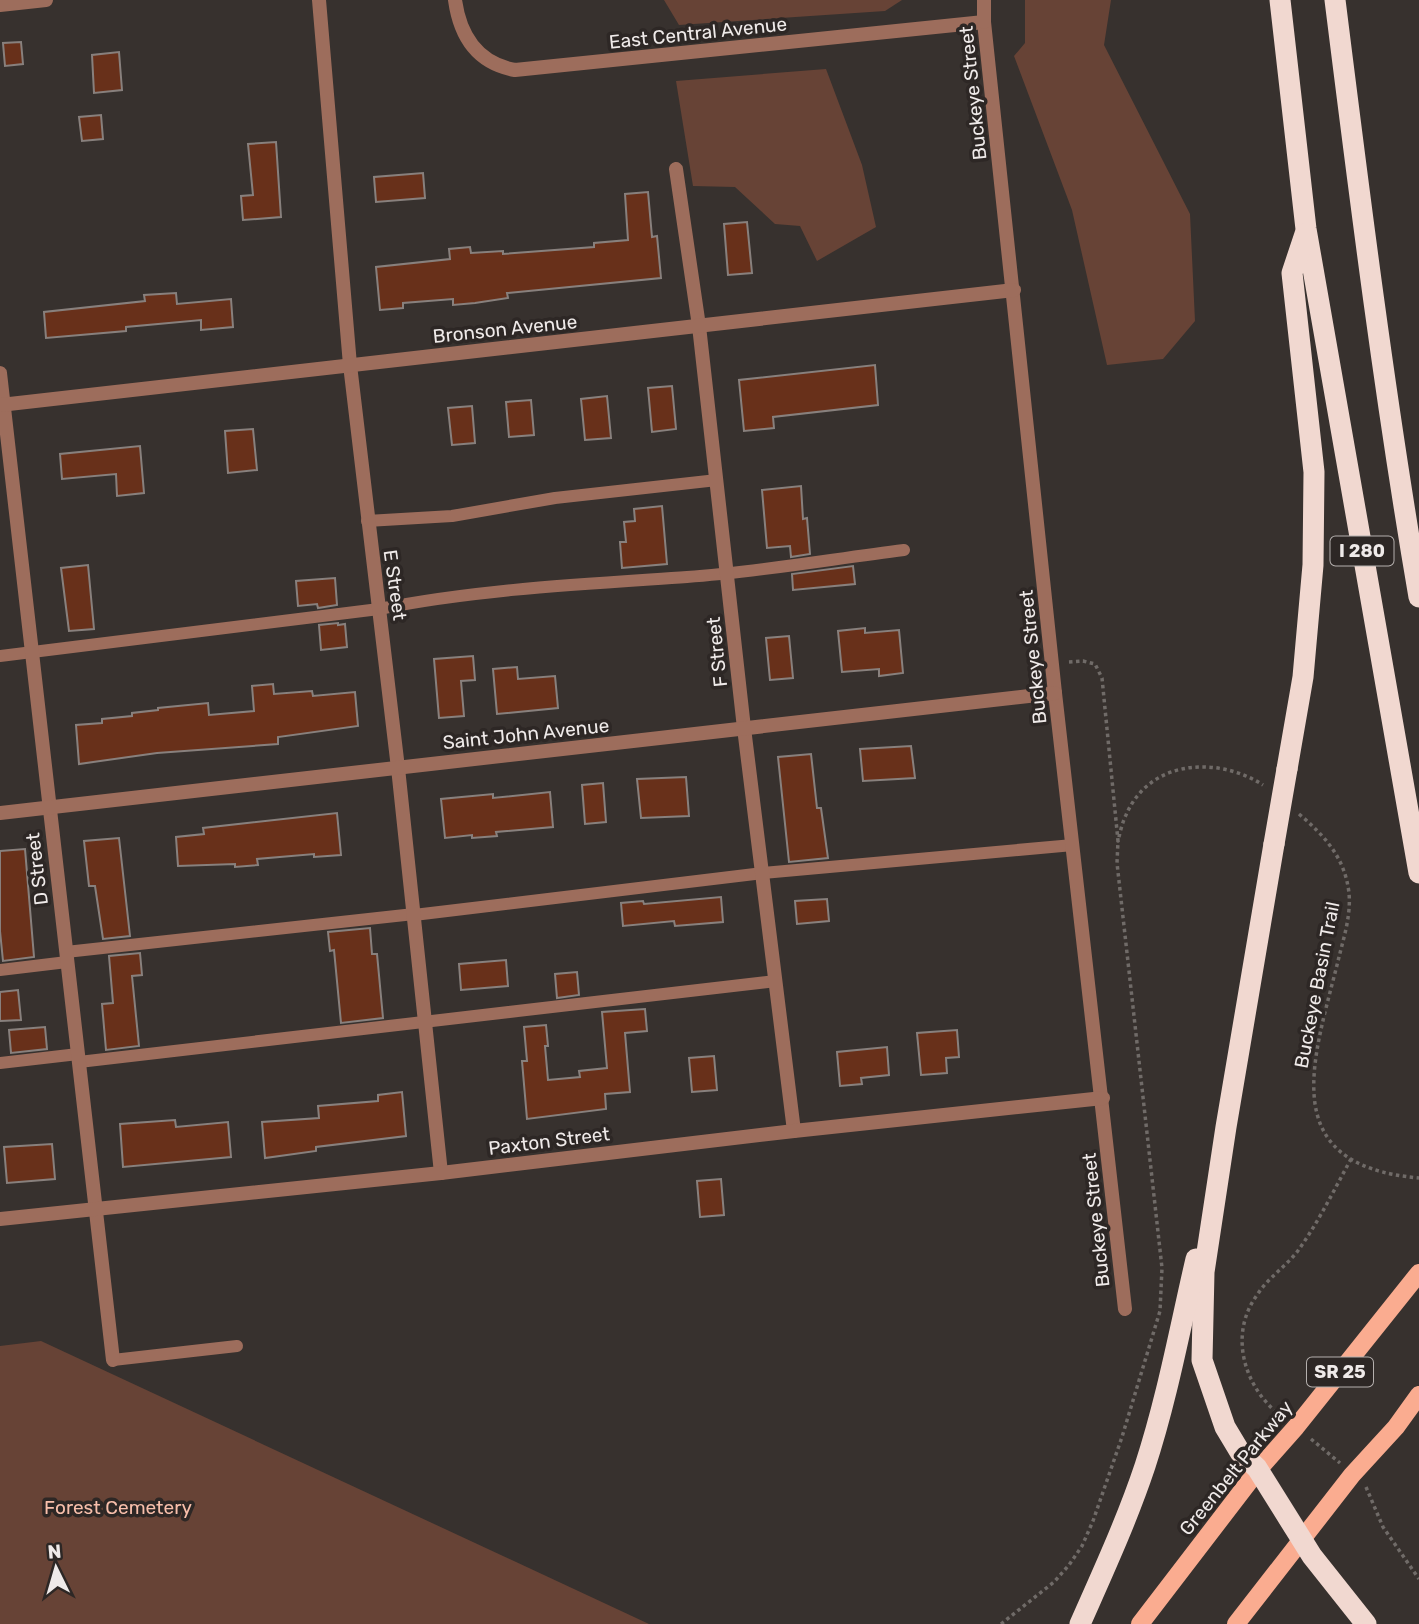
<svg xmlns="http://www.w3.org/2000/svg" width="1419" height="1624" viewBox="0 0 1419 1624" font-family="Rubik,sans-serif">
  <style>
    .green { fill: #674336 }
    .building { fill: #68301a; stroke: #88807d; stroke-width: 2 }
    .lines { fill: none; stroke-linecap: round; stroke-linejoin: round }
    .path { stroke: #706b68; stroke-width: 3.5; stroke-dasharray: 3.5 3.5; stroke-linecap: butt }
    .service { stroke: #9d6d5c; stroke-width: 12 }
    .minor { stroke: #9d6d5c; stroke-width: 14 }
    .tertiary { stroke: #9d6d5c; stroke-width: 14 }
    .primary { stroke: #faac90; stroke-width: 18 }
    .motorway { stroke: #f1d8d0; stroke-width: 21 }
    .motorway-bridge { stroke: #f1d8d0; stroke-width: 21 }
    .labels { text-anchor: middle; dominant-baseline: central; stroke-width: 7; stroke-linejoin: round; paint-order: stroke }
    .shield { fill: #2d2725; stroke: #b5b0ae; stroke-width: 2 }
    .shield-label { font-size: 18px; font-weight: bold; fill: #efeae9 }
    .street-label { font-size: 19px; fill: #efeae9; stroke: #2d2725 }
    .park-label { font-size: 19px; fill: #f8bfab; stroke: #2d2725 }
  </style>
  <rect width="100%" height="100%" fill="#37312e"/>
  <!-- green -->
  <g class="green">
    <path d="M664 0H902L885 11 679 25Z"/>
    <path d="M1025 0H1111L1104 45 1190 214 1195 321 1163 359 1107 365 1072 210 1014 56 1025 43Z"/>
    <path d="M826 69 862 165 876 227 817 261 800 226 775 224 735 187 693 186 676 81Z"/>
    <path d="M41 1341 649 1624H0V1346Z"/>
  </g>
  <!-- building -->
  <g class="building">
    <path d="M21 42 23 64 5 66 3 43Z"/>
    <path d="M119 52 122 90 94 93 92 55Z"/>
    <path d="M101 115 103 139 82 141 79 117Z"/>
    <path d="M276 142 281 217 243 220 241 196 253 195 248 144Z"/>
    <path d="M423 173 425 198 376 202 374 177Z"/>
    <path d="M648 192 652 237 657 236 661 278 507 293 508 298 475 303 453 305V299L403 303V308L380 310 376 267 450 259 449 249 470 247 471 253 503 251V254L594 247V243L628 240 625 194Z"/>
    <path d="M747 222 752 273 728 275 724 224Z"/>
    <path d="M176 293 177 304 231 299 233 327 201 330V320L126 327V331L46 338 44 312 145 301 144 295Z"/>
    <path d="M875 365 878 405 773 417 774 428 744 431 739 380Z"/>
    <path d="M672 386 676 429 652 432 648 388Z"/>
    <path d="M607 396 611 438 585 440 581 399Z"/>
    <path d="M531 400 534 435 509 437 506 402Z"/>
    <path d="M472 406 475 443 452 445 448 408Z"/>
    <path d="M253 429 257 470 228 473 225 431Z"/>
    <path d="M140 446 144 493 117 496 116 474 62 479 60 454Z"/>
    <path d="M801 486 803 519 807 518 810 554 791 557 790 546 767 548 762 490Z"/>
    <path d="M662 506 667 564 622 568 620 542H626L624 522 635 521 634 509Z"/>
    <path d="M88 565 94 629 69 631 61 568Z"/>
    <path d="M853 566 855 584 793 590 792 574Z"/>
    <path d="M335 578 337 605 318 608 317 604 298 606 296 581Z"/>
    <path d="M338 623V625L345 624 347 647 321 650 319 625Z"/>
    <path d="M865 628V633L899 630 903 673 879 676V669L842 672 838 631Z"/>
    <path d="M789 636 793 678 770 680 766 638Z"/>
    <path d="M473 656 475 680 461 681 464 716 439 718 434 659Z"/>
    <path d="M517 667 518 679 555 676 558 708 497 714 493 669Z"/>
    <path d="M273 684 274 694 312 691 313 696 355 692 358 726 278 737V744L157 753 79 764 76 725 102 723V719L132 716V713L158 710V708L208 703 209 715 254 711 252 686Z"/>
    <path d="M911 746 915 778 863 781 860 749Z"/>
    <path d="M811 754 817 808H821L828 858 789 862 778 757Z"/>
    <path d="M686 777 689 816 641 818 637 779Z"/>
    <path d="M603 783 606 822 585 824 582 785Z"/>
    <path d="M550 792 553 827 496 832 497 836 472 838V835L445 838 441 799 493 794V798Z"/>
    <path d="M337 813 341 855 314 857V854L257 859 258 865 235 867V864L178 866 176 837 204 834 203 828Z"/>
    <path d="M119 838 130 936 103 939 95 886H89L84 841Z"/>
    <path d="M25 849 34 957 3 961 0 931V851Z"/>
    <path d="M721 897 723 922 675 926 674 921 623 926 621 903 643 901 644 904Z"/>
    <path d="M827 899 829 921 797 924 795 901Z"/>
    <path d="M370 928 372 954H377L383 1018 341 1023 334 950 330 951 328 932Z"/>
    <path d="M140 953 142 975 132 976 139 1046 106 1050 102 1004 113 1003 109 956Z"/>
    <path d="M506 960 508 986 461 990 459 964Z"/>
    <path d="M577 972 579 995 557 998 555 974Z"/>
    <path d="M18 990 21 1020 0 1021V992Z"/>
    <path d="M645 1009 647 1031 625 1033 630 1092 605 1094 606 1109 527 1119 522 1061H527L524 1027 546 1025 548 1046H545L548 1080 580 1077 579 1071 607 1068 602 1012Z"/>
    <path d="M45 1027 47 1049 11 1053 9 1030Z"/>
    <path d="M957 1030 959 1057 946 1058 947 1073 921 1075 917 1033Z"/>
    <path d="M887 1047 889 1075 861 1078 862 1084 840 1086 837 1052Z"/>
    <path d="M714 1056 717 1090 692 1092 689 1058Z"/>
    <path d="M402 1092 406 1136 316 1147V1151L265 1158 262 1122 319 1118 318 1106 378 1101V1095Z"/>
    <path d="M175 1120 176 1127 228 1122 231 1157 123 1167 120 1124Z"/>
    <path d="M52 1144 55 1179 7 1183 4 1147Z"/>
    <path d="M721 1179 724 1215 700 1217 697 1181Z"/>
  </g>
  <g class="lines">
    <!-- path -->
    <g class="path">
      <path d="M1069 662 1083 661 1095 664 1102 678 1118 841C1120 833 1122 823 1126 815 1150 759 1218 756 1263 785"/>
      <path d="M1299 814C1325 836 1345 858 1349 893 1351 915 1344 937 1339 957 1315 1056 1271 1165 1419 1178"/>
      <path d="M1282 1417C1244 1388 1228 1335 1257 1295 1268 1278 1285 1267 1297 1252 1318 1223 1334 1190 1351 1159"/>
      <path d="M1311 1439 1340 1463"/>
      <path d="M1366 1487 1383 1527 1419 1579"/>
      <path d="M1001 1624 1054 1582 1069 1565 1082 1546 1093 1521 1122 1437 1160 1311 1162 1268 1117 863 1118 841"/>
    </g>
    <!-- service -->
    <g class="service">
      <path d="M367 521 452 516 555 498 717 480"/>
      <path d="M0 656 379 609C480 589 584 584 687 577 759 572 832 559 904 550"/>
      <path d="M414 915 763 873 1073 845"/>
      <path d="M66 952 414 914"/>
      <path d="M0 970 67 962"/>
      <path d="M79 1062 776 981"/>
      <path d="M0 1063 78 1054"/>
      <path d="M113 1360 237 1346"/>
    </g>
    <!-- minor -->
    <g class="minor">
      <path d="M319 0 350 365 398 768 441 1173"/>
      <path d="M455 0C460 36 477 63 515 70L984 22 1055 693 1125 1309"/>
      <path d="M676 169 699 326 744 728 794 1131"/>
      <path d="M0 373 113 1360"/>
      <path d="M0 405 1014 290"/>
      <path d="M0 813 1055 693"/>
      <path d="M0 1219 441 1173 794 1131 1103 1098"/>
    </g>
    <!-- tertiary -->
    <g class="tertiary">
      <path d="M984 0V22"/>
      <path d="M0 5 46 0"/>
    </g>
    <!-- primary -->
    <g class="primary">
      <path d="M1140 1624 1258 1470 1296 1427 1419 1273"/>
      <path d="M1236 1624 1352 1475 1396 1427 1419 1395"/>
    </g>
    <!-- motorway -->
    <g class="motorway">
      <path d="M1280 0 1306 229 1419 873"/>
      <path d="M1335 0C1360 200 1385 399 1419 597"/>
      <path d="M1287 769 1303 677 1313 565 1314 472 1292 273 1305 234"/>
      <path d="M1274 844 1226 1127 1204 1272 1202 1360 1225 1427 1240 1452 1257 1468 1312 1556 1366 1624"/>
      <path d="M1080 1624C1103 1572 1127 1520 1145 1466 1167 1399 1180 1328 1196 1259"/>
    </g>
    <!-- motorway-bridge -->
    <path class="motorway-bridge" d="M1274 844 1287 769"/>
  </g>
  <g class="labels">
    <!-- shield labels -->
    <g class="shield">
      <rect x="1330.5" y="536.5" width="63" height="29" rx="5"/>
      <rect x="1307" y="1357.5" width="66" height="29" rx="5"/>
    </g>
    <g class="shield-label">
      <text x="1362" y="551">I 280</text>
      <text x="1340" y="1372">SR 25</text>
    </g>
    <!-- street labels -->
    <g class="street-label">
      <text transform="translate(698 33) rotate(-6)">East Central Avenue</text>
      <text transform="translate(973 93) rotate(-96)">Buckeye Street</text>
      <text transform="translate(505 329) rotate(-6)">Bronson Avenue</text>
      <text transform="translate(395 585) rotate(82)">E Street</text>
      <text transform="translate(717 652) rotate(-96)">F Street</text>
      <text transform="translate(1033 657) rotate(-96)">Buckeye Street</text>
      <text transform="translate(526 734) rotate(-6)">Saint John Avenue</text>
      <text transform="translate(37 869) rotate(-97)">D Street</text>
      <text transform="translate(1317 985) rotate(-79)">Buckeye Basin Trail</text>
      <text transform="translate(549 1141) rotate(-7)">Paxton Street</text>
      <text transform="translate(1096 1220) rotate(-96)">Buckeye Street</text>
      <text transform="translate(1236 1468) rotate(-51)">Greenbelt Parkway</text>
    </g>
    <!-- park labels -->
    <g class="park-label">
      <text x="118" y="1507">Forest Cemetery</text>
    </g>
  </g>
  <!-- north arrow -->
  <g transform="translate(56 1568) rotate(355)" stroke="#2d2725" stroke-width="5" paint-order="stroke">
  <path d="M0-5L12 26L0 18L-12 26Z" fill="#efeae9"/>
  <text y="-10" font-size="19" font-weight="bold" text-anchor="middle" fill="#efeae9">N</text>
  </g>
</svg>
